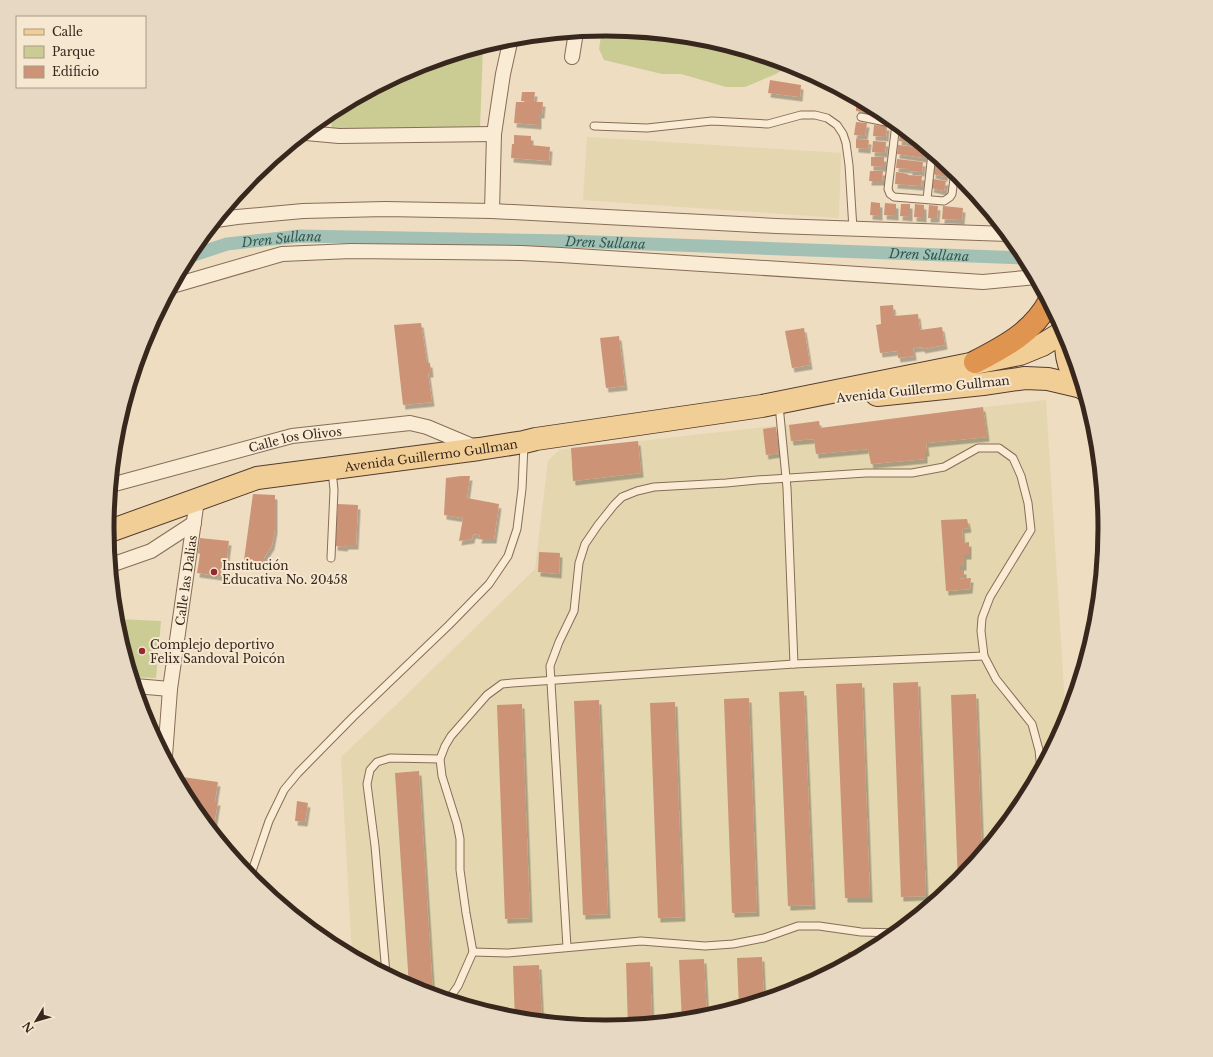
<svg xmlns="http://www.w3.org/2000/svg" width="1213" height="1057" viewBox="0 0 1213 1057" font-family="'Libre Baskerville',serif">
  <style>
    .farmland { fill: #e4d6ae }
    .green { fill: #cacc94 }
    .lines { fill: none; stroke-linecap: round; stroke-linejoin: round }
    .canal { stroke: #a3c0b5; stroke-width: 13 }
    .building { fill: #cd9376; filter: url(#shadow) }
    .service-casing { stroke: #876d58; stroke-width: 9 }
    .minor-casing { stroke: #876d58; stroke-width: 16 }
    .primary-casing { stroke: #553c2d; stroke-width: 24 }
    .motorway-casing { stroke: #553c2d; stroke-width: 24 }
    .service { stroke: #f9ebd4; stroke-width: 7 }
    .minor { stroke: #f9ebd4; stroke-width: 14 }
    .primary { stroke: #f2ce97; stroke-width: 22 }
    .motorway { stroke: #df9450; stroke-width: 22 }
    .poi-dot { fill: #972832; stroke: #f5e7d0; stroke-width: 1.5 }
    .labels { text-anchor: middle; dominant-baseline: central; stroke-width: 4; stroke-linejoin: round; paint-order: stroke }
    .street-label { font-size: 12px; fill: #37271d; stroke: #f5e7d0 }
    .poi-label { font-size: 12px; fill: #37271d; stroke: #f5e7d0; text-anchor: start }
    .water-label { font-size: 13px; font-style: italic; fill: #2c5750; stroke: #f5e7d0 }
    .rim { fill: none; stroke: #37271d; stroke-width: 5 }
  </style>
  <defs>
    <filter id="shadow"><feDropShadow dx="2.5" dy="4.5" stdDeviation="0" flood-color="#0004"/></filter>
  </defs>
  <rect width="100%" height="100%" fill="#eeddc0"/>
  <!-- farmland -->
  <g class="farmland">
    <path d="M587 137 841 153 839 218 583 200Z"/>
    <path d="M1046 400 1066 723 1022 806 960 882 884 944 797 990 704 1018 606 1028 509 1018 415 990 352 956 341 757 395 706 535 569 548 461 559 450 819 421 821 428 902 417Z"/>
  </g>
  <!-- green -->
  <g class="green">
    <path d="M607 29 704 39 788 64 787 67 776 74 745 87H726L681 74H662L604 60 599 49 602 30Z"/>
    <path d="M483 47 480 129 332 130 330 112 416 67Z"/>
    <path d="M116 619 161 621 156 678 132 677 117 626Z"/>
  </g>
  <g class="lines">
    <!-- canal -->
    <path class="canal" id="s1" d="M188 257 227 244 300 236 568 241 1025 258"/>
  </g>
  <!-- building -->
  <g class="building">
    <path d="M770 80 801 85 800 97 768 93Z"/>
    <path d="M522 92H535L534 101H521Z"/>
    <path d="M856 99 868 105V112L856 111Z"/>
    <path d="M516 102H543L542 114H539V125L514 123Z"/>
    <path d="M878 110 884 113V117L877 116Z"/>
    <path d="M856 122 867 123 865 136 854 135Z"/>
    <path d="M874 125 887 126 886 137 873 136Z"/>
    <path d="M900 132 908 133 921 144 899 141Z"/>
    <path d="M514 135 531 136V145L550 147 549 161 511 158 512 144H514Z"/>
    <path d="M856 139 869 140 868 149 856 148Z"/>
    <path d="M873 141 886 142 885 153 872 152Z"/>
    <path d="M898 145 925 148 924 158 897 154Z"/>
    <path d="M871 157H884V167L871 166Z"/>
    <path d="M897 159 923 162 922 172 910 171V169L896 168Z"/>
    <path d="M934 165 947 167 945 177 933 174Z"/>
    <path d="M870 171H883L882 181H869Z"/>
    <path d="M896 172 908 174V175L922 176 921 186 895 184Z"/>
    <path d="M933 179 946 181 944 191 931 188Z"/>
    <path d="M871 202 880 203V216L870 215Z"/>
    <path d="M885 203 896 204V216L884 215Z"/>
    <path d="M901 204H910V217L900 216Z"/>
    <path d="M915 204 924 205V218L914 217Z"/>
    <path d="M929 205 938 206 937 218H928Z"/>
    <path d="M943 206 963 208 962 220 942 219Z"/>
    <path d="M893 305 894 316 918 314 920 330 942 327 945 345 923 349 922 347 913 348 914 356 898 358 897 351 880 353 876 325 881 324 880 306Z"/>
    <path d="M421 323 427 363H430L431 373H428L432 402 403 405 394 325Z"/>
    <path d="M804 328 810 365 792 368 785 331Z"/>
    <path d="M619 336 625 386 606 388 600 338Z"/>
    <path d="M983 407 987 437 926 443 927 452H925V459L871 464 868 449 816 454 814 439 791 441 789 425 819 421 820 428Z"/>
    <path d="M776 427 779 453 766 455 763 429Z"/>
    <path d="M638 441 641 473 573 481 571 448Z"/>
    <path d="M461 476H470L467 498 499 504 494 539H479L480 535 473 534 472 539 459 541 463 518 444 515 446 478Z"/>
    <path d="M253 494 275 495V529L272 545 264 558 263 563 244 560Z"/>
    <path d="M338 504 358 505 356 545H346L345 547 335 546Z"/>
    <path d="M967 519 969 528 962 529 963 543 969 542V555H964V566H959V570H964V578H959V579L971 578 970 589 946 591 941 520Z"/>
    <path d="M200 538 229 541 227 557 229 558 227 577 197 573 200 554 198 553Z"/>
    <path d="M539 552 560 553 559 574 538 572Z"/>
    <path d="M918 682 926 896 901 897 893 683Z"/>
    <path d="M862 683 870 898H845L836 684Z"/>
    <path d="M804 691 813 905 788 906 779 692Z"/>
    <path d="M976 694 982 854 958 883 951 695Z"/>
    <path d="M749 698 757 912 732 913 724 699Z"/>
    <path d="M599 700 608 914 583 915 574 701Z"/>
    <path d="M675 702 683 917 658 918 650 703Z"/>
    <path d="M522 704 530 918 505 919 497 705Z"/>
    <path d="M419 771 433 995 415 990 409 986 395 773Z"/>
    <path d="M175 776 218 782 215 801H218L213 832 191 806Z"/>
    <path d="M297 801 308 803 305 822 295 821Z"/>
    <path d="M870 951 849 963 848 952Z"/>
    <path d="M762 957 764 1000 739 1008 737 958Z"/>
    <path d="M704 959 707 1018 682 1021 679 960Z"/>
    <path d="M650 962 652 1024 628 1026 626 963Z"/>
    <path d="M539 965 542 1022 515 1019 513 966Z"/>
  </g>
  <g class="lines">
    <!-- service casing -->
    <g class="service-casing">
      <g id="service">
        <path d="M861 117 896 124"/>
        <path d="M897 124H896L888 189 890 194 894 197 944 201 950 197 952 194 955 171"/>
        <path d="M594 126 647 128 712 121 768 124 801 115H815L827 118 837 125 843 134 846 143 849 165 853 229"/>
        <path d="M927 199 932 153"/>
        <path d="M779 405 787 488 794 664"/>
        <path d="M331 558 334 490 332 470"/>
        <path d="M250 877 269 821 284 790 298 773 353 717 449 625 489 584 508 556 517 529 522 489 524 445"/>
        <path d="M567 947 550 666 559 642 574 611 579 563 585 544 598 525 614 505 622 497 637 491 654 487 726 483 757 480 866 473H912L944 467 978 448H999L1013 458 1021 476 1028 503 1031 530 990 597 982 618 981 631 984 656 996 679 1032 724 1039 750 1041 770"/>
        <path d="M473 952 507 953 641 941 705 946 733 944 764 938 798 926H819L861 932 898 933"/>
        <path d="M386 974 375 846 367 784 370 770 377 762 390 758 440 759"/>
        <path d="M448 1000 458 986 473 952 466 913 460 870V839L457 824 442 776 440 759 445 746 451 736 487 695 502 684 512 683 794 664 984 656"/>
      </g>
    </g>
    <!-- minor casing -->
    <g class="minor-casing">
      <g id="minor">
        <path d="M572 57 576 32"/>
        <path d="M306 133 339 136 494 134"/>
        <path d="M492 211 494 134 503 74 511 38"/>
        <path d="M216 220 237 217 303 211 385 209 492 211 776 226 1008 234"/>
        <path d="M172 286 282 254 351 251 521 253 561 255 983 282 1036 277"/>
        <path id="s2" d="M111 485 292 436 410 423 427 427 477 448"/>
        <path d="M111 565 151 551 194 523"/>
        <path d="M135 686 170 689"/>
        <path id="s3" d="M165 756 170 689 197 500"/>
      </g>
    </g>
    <!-- primary casing -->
    <g class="primary-casing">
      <g id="primary">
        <path d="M1067 336C1064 355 1070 375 1084 389"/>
        <path d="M877 395 983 384 1025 378 1048 379 1082 387"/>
        <path id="s4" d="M107 532 257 478 479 449 524 442 536 439 762 406 1020 354 1042 345 1065 331"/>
      </g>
    </g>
    <!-- motorway casing -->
    <g class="motorway-casing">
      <path id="motorway" d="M975 362C1004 347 1033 332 1049 302"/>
    </g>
    <!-- service -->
    <use href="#service" class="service"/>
    <!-- minor -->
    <use href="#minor" class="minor"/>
    <!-- primary -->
    <use href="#primary" class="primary"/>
    <!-- motorway -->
    <use href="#motorway" class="motorway"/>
  </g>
  <!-- markers -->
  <g class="poi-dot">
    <circle cx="214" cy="572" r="4"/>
    <circle cx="142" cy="651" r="4"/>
  </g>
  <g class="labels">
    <!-- street labels -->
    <g class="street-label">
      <text transform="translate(923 389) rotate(-6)">Avenida Guillermo Gullman</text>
      <text stroke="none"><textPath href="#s2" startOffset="190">Calle los Olivos</textPath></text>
      <text stroke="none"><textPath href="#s4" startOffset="335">Avenida Guillermo Gullman</textPath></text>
      <text stroke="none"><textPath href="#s3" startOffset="177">Calle las Dalias</textPath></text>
    </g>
    <!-- poi labels -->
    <g class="poi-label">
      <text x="222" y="565">Institución<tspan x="222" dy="14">Educativa No. 20458</tspan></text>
      <text x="150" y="644">Complejo deportivo<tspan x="150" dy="14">Felix Sandoval Poicón</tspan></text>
    </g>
    <!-- water labels -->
    <g class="water-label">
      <text stroke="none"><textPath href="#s1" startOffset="96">Dren Sullana</textPath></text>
      <text stroke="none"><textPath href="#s1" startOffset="420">Dren Sullana</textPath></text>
      <text stroke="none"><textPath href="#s1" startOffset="744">Dren Sullana</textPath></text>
    </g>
  </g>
  <!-- crop -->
  <path d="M0 0H1213V1057H0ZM114 528a492 492 0 1 1 984 0a492 492 0 1 1-984 0Z" fill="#e6d8c2" fill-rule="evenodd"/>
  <path class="rim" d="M114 528a492 492 0 1 1 984 0a492 492 0 1 1-984 0Z"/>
  <!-- legend -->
  <rect x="16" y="16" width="130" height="72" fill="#f5e7d0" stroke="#a99a88"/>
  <rect x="24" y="29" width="20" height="6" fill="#f2ce97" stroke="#a99a88"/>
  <text x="52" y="36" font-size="12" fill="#37271d">Calle</text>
  <rect x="24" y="46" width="20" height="12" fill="#cacc94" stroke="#a99a88"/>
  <text x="52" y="56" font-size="12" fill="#37271d">Parque</text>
  <rect x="24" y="66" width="20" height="12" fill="#cd9376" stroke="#a99a88"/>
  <text x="52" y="76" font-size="12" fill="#37271d">Edificio</text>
  <!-- north arrow -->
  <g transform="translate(36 1021) rotate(232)" stroke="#f5e7d0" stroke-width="3" paint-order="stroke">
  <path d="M0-3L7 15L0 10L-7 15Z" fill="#37271d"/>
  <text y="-6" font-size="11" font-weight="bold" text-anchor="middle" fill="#37271d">N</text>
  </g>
</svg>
